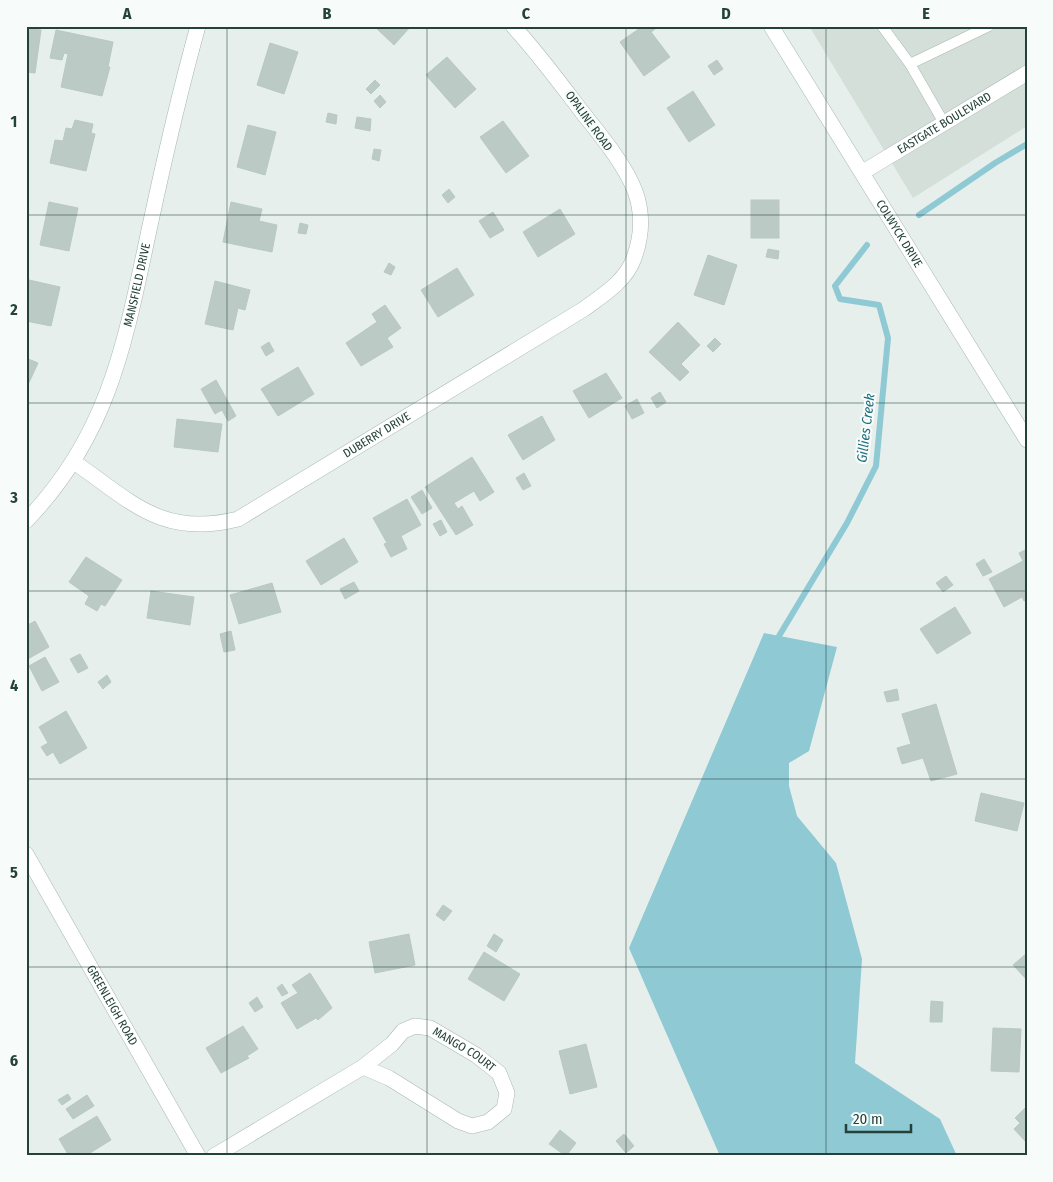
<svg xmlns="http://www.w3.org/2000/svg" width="1053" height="1182" viewBox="0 0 1053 1182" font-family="'Fira Sans Condensed',sans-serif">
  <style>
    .built { fill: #d4dfda }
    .water { fill: #8ec9d4 }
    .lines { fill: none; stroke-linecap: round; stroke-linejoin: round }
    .stream { stroke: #8ec9d4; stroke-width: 6 }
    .building { fill: #bbcac4; stroke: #b8c9c2 }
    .service-casing { stroke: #a8b8b2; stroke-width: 11 }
    .minor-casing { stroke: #a8b8b2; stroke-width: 16 }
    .tertiary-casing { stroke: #a8b8b2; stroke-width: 16 }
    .service { stroke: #fff; stroke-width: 10 }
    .minor { stroke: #fff; stroke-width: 15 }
    .tertiary { stroke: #fff; stroke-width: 15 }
    .grid { fill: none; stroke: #24423a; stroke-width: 1; stroke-opacity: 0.55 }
    .labels { text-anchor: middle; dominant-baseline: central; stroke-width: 4.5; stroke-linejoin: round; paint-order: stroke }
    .street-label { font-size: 12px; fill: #24423a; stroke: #f7fbf9 }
    .water-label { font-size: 14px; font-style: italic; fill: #1c6f80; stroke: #f7fbf9 }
    .neatline { fill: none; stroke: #24423a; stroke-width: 2 }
    .grid-label { font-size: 16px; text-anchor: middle; font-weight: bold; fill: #24423a }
  </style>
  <rect width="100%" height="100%" fill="#e6efeb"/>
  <!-- built -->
  <path class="built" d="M809 26H1027V126L913 198Z"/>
  <!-- water -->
  <path class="water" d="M764 633 837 647 809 751 789 763V786L797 816 836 863 862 959 855 1063 940 1119 957 1156H720L629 948Z"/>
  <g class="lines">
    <!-- stream -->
    <g class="stream">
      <path d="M919 215 995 163 1027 144"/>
      <path d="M779 636 847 523 876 466 888 338 879 305 840 299 835 286 867 245"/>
    </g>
  </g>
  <!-- building -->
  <g class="building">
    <path d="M374 26H411L394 45Z"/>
    <path d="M643 26H659L651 32 670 57 644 76 620 42Z"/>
    <path d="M30 29 41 30 35 73 26 72Z"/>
    <path d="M56 30 113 42 108 67H110L102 96 61 87 68 54 64 53 62 60 50 58Z"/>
    <path d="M270 43 298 52 284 94 257 85Z"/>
    <path d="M447 57 476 89 455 108 426 75Z"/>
    <path d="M717 60 723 69 714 75 708 66Z"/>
    <path d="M375 80 380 85 371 94 366 89Z"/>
    <path d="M693 91 715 125 689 142 667 108Z"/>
    <path d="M380 95 386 102 380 108 374 101Z"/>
    <path d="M328 113 337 115 336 124 326 122Z"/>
    <path d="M357 117 371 119 370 131 355 128Z"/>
    <path d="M75 120 93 124 91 133 95 134 86 171 50 163 55 140 63 141 66 128 72 129Z"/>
    <path d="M503 121 529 156 506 173 480 137Z"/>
    <path d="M248 125 276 132 265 175 237 167Z"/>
    <path d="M374 149 381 150 379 161 372 159Z"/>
    <path d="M449 189 455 197 448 203 442 195Z"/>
    <rect x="751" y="200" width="28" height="38"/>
    <path d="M49 202 78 208 69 251 40 245Z"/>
    <path d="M231 202 262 209 259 221 277 225 272 252 223 242Z"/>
    <path d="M560 209 575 234 538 257 523 232Z"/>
    <path d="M493 212 504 230 490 238 479 221Z"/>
    <path d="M300 223 308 225 306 234 298 233Z"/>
    <path d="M768 249 779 251 778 259 766 257Z"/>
    <path d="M708 255 737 265 724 305 694 295Z"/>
    <path d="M389 263 395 267 391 275 384 272Z"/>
    <path d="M457 268 474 295 438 317 421 290Z"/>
    <path d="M29 280 60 287 51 326 26 321V293Z"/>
    <path d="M215 281 250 290 245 310 238 308 233 330 205 324Z"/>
    <path d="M385 305 401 328 387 338 393 347 361 366 346 343 377 322 372 314Z"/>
    <path d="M678 322 700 345 681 364 689 372 680 381 649 352Z"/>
    <path d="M715 338 721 344 713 352 707 346Z"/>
    <path d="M269 342 274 351 266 356 261 347Z"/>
    <path d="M26 358 38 363 26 389Z"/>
    <path d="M298 367 314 394 278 416 261 389Z"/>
    <path d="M606 373 622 398 589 418 573 391Z"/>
    <path d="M216 380 236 416 228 421 222 410 215 414 201 389Z"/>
    <path d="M660 392 666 402 657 408 651 398Z"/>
    <path d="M637 399 644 413 632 419 625 406Z"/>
    <path d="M542 416 555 440 523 460 508 435Z"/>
    <path d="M177 419 222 424 218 452 174 447Z"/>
    <path d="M472 457 494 492 480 501 474 491 454 503 458 509 462 506 473 525 456 535 425 487Z"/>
    <path d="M524 473 531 486 523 490 516 478Z"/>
    <path d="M422 490 432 508 422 514 411 497Z"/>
    <path d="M407 499 421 525 401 536 407 549 391 557 384 544 387 543 373 518Z"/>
    <path d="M441 520 447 532 440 536 433 524Z"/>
    <path d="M344 538 358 562 321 585 306 561Z"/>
    <path d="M1027 549V600L1024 601 1022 597 1004 607 989 579 1023 561 1019 553Z"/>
    <path d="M86 557 122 580 105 606 101 604 97 611 85 604 89 596 69 582Z"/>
    <path d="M984 559 992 572 983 576 976 564Z"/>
    <path d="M946 576 953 585 943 592 936 583Z"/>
    <path d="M354 582 359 591 345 599 340 589Z"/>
    <path d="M272 583 281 612 239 624 230 595Z"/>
    <path d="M151 591 194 597 190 625 147 618Z"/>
    <path d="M955 607 971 633 937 654 920 629Z"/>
    <path d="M35 621 49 647 26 660V626Z"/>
    <path d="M231 631 235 650 224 652 220 634Z"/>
    <path d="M80 654 88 668 78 673 70 659Z"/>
    <path d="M45 657 59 682 42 691 29 666Z"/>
    <path d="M107 675 111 682 103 689 98 682Z"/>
    <path d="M897 689 899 700 887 702 884 692Z"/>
    <path d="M936 704 957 774 931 781 923 758 902 764 897 748 911 744 902 714Z"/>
    <path d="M66 711 87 748 60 764 53 752 47 756 41 747 48 743 39 727Z"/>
    <path d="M981 793 1024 803 1017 831 975 821Z"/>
    <path d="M443 905 452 911 444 921 436 915Z"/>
    <path d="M409 934 415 965 375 973 369 942Z"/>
    <path d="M494 934 503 940 496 952 487 946Z"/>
    <path d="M484 952 520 974 504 1001 468 979Z"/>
    <path d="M1027 953V980L1013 965Z"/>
    <path d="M310 973 332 1008 318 1020 316 1018 297 1029 281 1003 298 993 292 985Z"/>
    <path d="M282 984 288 993 282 996 277 988Z"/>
    <path d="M257 997 263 1007 255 1012 249 1003Z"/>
    <path d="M931 1001 943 1002 942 1022H930Z"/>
    <path d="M243 1026 258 1049 247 1056 249 1058 221 1073 206 1048Z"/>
    <path d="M993 1028 1021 1029 1019 1072 991 1071Z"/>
    <path d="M586 1044 597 1087 570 1094 559 1051Z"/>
    <path d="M68 1094 71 1099 62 1105 58 1100Z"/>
    <path d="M87 1095 94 1106 73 1119 66 1109Z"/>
    <path d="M1027 1106V1142H1026L1014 1129 1020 1123 1015 1118Z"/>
    <path d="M97 1116 111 1140 85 1156H69L59 1139Z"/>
    <path d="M560 1130 576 1143 566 1156 549 1144Z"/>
    <path d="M624 1134 634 1146 626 1153 616 1141Z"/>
  </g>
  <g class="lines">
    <!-- service casing -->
    <g class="service-casing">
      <g id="service">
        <path d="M882 26 910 64 944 123"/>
        <path d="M910 64 989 26"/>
      </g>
    </g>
    <!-- minor casing -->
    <g class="minor-casing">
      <g id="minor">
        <path id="s1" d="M863 172 1027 73"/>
        <path id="s2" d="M74 462C132 502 162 538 238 519L584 309C603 295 626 281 634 258 642 236 643 213 635 191 624 163 601 136 582 112 560 83 538 53 513 26"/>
        <path id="s3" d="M26 521C112 432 126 336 151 221 165 156 180 91 198 26"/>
        <path id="s4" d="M26 854 198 1156"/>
        <path id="s5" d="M214 1156 363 1067 392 1044 403 1031 415 1026 430 1028 476 1055 499 1073 507 1093 504 1109 488 1122 472 1126 458 1121 389 1078 363 1067"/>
      </g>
    </g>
    <!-- tertiary casing -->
    <g class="tertiary-casing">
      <g id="tertiary">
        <path id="s6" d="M771 26 1027 440"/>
      </g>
    </g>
    <!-- service -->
    <use href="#service" class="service"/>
    <!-- minor -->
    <use href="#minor" class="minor"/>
    <!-- tertiary -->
    <use href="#tertiary" class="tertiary"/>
  </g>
  <!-- grid -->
  <path class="grid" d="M227 26V1156M427 26V1156M626 26V1156M826 26V1156M26 215H1027M26 403H1027M26 591H1027M26 779H1027M26 967H1027"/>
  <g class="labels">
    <!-- street labels -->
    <g class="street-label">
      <text transform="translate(589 121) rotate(54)">OPALINE ROAD</text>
      <text stroke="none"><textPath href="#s1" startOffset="95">EASTGATE BOULEVARD</textPath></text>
      <text stroke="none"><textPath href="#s6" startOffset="244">COLWYCK DRIVE</textPath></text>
      <text stroke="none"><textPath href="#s3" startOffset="265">MANSFIELD DRIVE</textPath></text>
      <text stroke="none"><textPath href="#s2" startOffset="344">DUBERRY DRIVE</textPath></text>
      <text stroke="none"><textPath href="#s4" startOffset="174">GREENLEIGH ROAD</textPath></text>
      <text stroke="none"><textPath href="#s5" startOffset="296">MANGO COURT</textPath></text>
    </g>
    <!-- water labels -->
    <g class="water-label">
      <text transform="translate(866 428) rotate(-83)">Gillies Creek</text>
    </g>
  </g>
  <!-- border -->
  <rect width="1053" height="1182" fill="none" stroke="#f7fbf9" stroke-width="55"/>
  <!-- scale -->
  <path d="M846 1124v8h65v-8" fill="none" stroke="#24423a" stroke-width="2.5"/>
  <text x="853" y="1124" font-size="15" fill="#24423a" stroke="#f7fbf9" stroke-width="4" paint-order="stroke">20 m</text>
  <rect x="28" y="28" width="998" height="1126" class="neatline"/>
  <g class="grid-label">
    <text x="127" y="19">A</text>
    <text x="327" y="19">B</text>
    <text x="526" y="19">C</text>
    <text x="726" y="19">D</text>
    <text x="926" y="19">E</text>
    <text x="14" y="127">1</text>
    <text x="14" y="315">2</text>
    <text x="14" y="503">3</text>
    <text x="14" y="691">4</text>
    <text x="14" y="878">5</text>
    <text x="14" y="1066">6</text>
  </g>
</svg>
